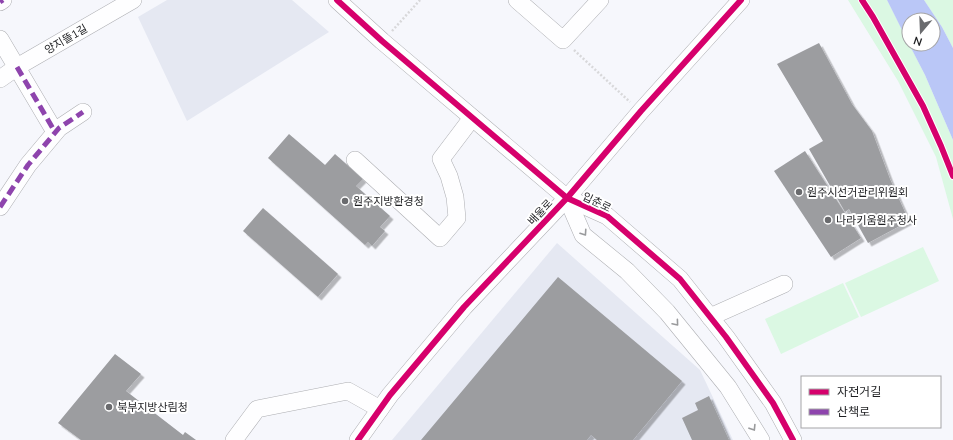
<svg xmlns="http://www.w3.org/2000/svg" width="953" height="440" viewBox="0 0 953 440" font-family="Mulish,'Noto Sans KR',sans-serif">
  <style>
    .built { fill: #e5e8f2 }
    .green { fill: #dbf8e3 }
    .water { fill: #bac7f7 }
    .building { fill: #9c9da0; filter: url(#shadow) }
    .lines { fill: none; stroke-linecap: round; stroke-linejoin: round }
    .minor-casing { stroke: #adaeb2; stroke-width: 18 }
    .path { stroke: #d8d8da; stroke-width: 2.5; stroke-dasharray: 2 2; stroke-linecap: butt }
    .minor { stroke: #fefeff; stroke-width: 17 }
    .quiet { stroke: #8e44ad; stroke-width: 5; stroke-dasharray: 10 5; stroke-linecap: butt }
    .cycleway-casing { stroke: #fff; stroke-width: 8 }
    .cycleway { stroke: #d6006c; stroke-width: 6 }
    .oneway { stroke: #999a9c }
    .poi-dot { fill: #6a6b6e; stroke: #fff; stroke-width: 1.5 }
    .labels { text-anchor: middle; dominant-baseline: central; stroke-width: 4; stroke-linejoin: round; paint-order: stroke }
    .street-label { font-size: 11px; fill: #1e1f22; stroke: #fff }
    .poi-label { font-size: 11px; fill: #1e1f22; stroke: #fff; text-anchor: start }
  </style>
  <defs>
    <filter id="shadow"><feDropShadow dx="3.5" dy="3.5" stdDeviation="0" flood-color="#0004"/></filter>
  </defs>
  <rect width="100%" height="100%" fill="#f6f7fc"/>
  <!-- built -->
  <g class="built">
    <path d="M167 0H292L329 32 187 121 138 17Z"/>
    <path d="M557 243 700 370 733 440H392Z"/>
  </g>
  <!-- green -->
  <g class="green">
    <path d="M848 0H887L925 75 953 140V219L936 157 898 81Z"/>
    <path d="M924 0H953V48L942 27Z"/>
    <path d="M923 247 939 281 861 317 845 283Z"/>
    <path d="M843 283 859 317 781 354 765 319Z"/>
  </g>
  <!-- water -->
  <path class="water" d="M887 0H924L942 27 953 48V140L925 75 909 44H933V20H909V44Z"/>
  <!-- building -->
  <g class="building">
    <path d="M819 43 852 104 872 131 890 179 909 221 868 243 849 209 845 212 809 149 823 141 777 64Z"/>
    <path d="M289 134 325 165 335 154 363 179 356 186 390 216 380 227 385 231 372 246 368 242 365 245 268 158Z"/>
    <path d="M805 151 861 238 831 257 774 171Z"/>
    <path d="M263 208 338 274 318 297 243 231Z"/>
    <path d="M558 277 682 381 633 440H597L591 435 587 440H421Z"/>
    <path d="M115 354 141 374 126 391 183 435 185 432 196 440H81L58 423Z"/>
    <path d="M709 396 729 440H692L682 418 698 410 695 403Z"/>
  </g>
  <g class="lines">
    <!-- minor casing -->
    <g class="minor-casing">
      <g id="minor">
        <path d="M337 0 382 41 567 198 607 216 680 279 726 337 773 403 793 440"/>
        <path d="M517 0 563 40 600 0"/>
        <path d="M0 2 3 0"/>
        <path d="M0 39 55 132"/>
        <path d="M0 79 17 67 133 0"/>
        <path d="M355 160 440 238 457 218 455 197 449 176 441 159 472 118"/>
        <path d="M567 198 583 235 627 271 667 312 728 387 761 440"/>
        <path d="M0 207 28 165 59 128 83 112"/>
        <path d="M710 317 784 284"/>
        <path d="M234 440 257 409 348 391 380 409"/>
        <path d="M358 440 390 395 464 307 567 198 641 111 741 0"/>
      </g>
    </g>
    <!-- path -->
    <g class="path">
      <path d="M392 31 420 0"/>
      <path d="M574 50 630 102"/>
    </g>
    <!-- minor -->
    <use href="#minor" class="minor"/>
    <!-- quiet -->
    <g class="quiet">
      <path d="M0 2 3 0"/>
      <path d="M17 67 55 132"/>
      <path d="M0 207 28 165 59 128 83 112"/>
    </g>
    <!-- cycleway casing -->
    <g class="cycleway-casing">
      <g id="cycleway">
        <path d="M337 0 382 41 567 198 607 216 680 279 726 337 773 403 793 440"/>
        <path d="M862 0 873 17 923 106 941 146 953 176"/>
        <path d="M358 440 390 395 464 307 567 198 641 111 741 0"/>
      </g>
    </g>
    <!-- cycleway -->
    <use href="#cycleway" class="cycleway"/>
  </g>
  <!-- one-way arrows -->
  <defs><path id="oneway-chevron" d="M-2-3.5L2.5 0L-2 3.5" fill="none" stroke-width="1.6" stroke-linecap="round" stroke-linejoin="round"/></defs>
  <g class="oneway">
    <use href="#oneway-chevron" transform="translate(584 233) rotate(56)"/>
    <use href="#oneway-chevron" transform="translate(676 323) rotate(50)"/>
    <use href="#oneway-chevron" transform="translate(753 428) rotate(58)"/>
  </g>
  <!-- markers -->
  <g class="poi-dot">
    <circle cx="799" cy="192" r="4"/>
    <circle cx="345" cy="201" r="4"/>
    <circle cx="828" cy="220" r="4"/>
    <circle cx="109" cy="407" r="4"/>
  </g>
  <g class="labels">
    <!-- street labels -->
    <g class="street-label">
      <text transform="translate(66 39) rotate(-30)">양지뜰1길</text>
      <text transform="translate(597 202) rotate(26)">입춘로</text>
      <text transform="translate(540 212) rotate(-47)">배울로</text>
    </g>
    <!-- poi labels -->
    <g class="poi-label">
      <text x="807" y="192">원주시선거관리위원회</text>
      <text x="353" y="201">원주지방환경청</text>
      <text x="836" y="220">나라키움원주청사</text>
      <text x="117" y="407">북부지방산림청</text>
    </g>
  </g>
  <!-- legend -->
  <rect x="801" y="376" width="140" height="52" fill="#ffffff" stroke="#a5a5a7"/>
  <rect x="809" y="389" width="20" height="6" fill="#d6006c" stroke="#a5a5a7"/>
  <text x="837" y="396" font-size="12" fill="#1e1f22">자전거길</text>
  <rect x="809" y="409" width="20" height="6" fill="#8e44ad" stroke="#a5a5a7"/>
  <text x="837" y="416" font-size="12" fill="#1e1f22">산책로</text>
  <!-- north arrow -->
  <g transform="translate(921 32) rotate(199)"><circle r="19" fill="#ffffff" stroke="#a5a5a7"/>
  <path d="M0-3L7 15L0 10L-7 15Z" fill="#6a6b6e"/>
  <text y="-6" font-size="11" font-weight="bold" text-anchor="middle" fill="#1e1f22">N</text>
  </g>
</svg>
